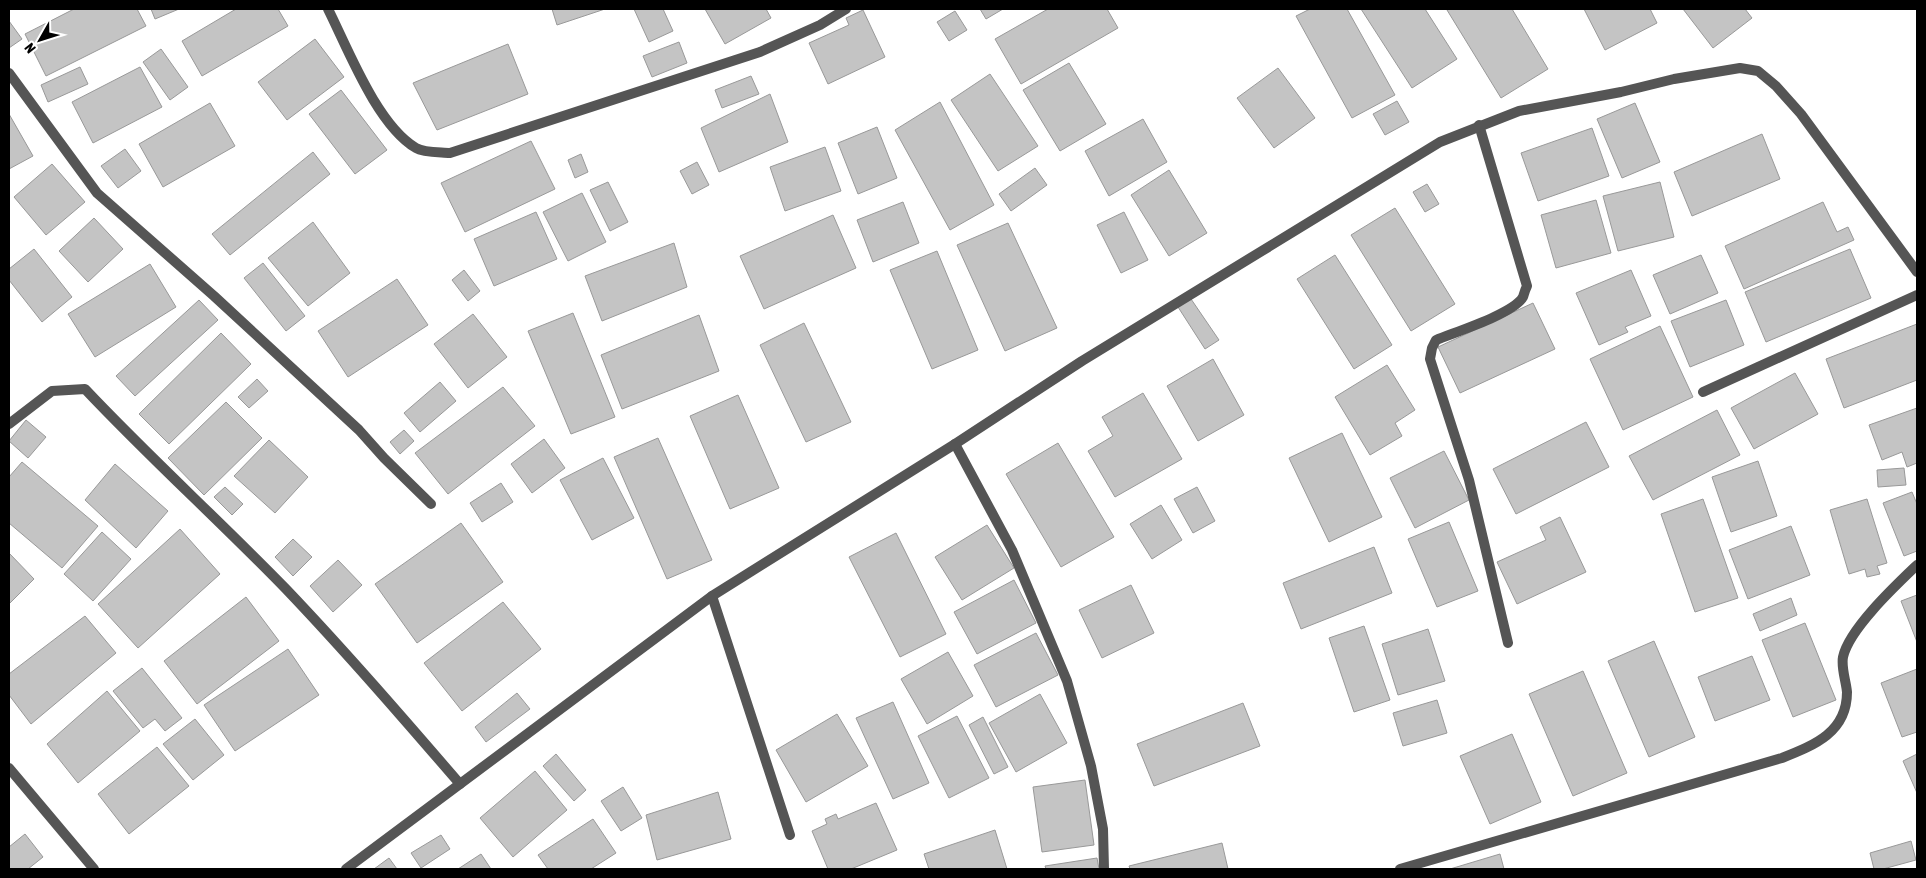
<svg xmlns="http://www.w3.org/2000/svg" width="1926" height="878" viewBox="0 0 1926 878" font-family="'Asap Condensed',sans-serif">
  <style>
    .building { fill: #c4c4c4; stroke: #999 }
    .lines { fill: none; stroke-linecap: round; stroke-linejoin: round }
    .minor { stroke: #555; stroke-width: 10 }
  </style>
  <rect width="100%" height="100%" fill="#fff"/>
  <!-- building -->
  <g class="building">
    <path d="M74 9H137L146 26 46 76 25 34Z"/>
    <path d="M151 9H179L155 19Z"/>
    <path d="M236 9H278L288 26 202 76 182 41Z"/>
    <path d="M552 9H605L557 25Z"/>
    <path d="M634 9H663L673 31 649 42Z"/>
    <path d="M705 9H766L771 18 725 44Z"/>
    <path d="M980 9H1003L986 19Z"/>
    <path d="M1048 9H1107L1118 28 1021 84 995 39Z"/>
    <path d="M1310 9H1347L1395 95 1352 118 1296 16Z"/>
    <path d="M1361 9H1425L1457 59 1412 88Z"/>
    <path d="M1450 9H1512L1548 69 1501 98 1447 10Z"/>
    <path d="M1584 9H1650L1657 23 1605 50Z"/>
    <path d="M1683 9H1745L1752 18 1713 48Z"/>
    <path d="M863 10 885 57 828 84 809 43 849 25 846 18Z"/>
    <path d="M955 11 967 30 949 41 937 22Z"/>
    <path d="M9 21 22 39 9 48Z"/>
    <path d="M315 39 344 77 287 120 258 82Z"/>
    <path d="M679 42 687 63 652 77 643 56Z"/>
    <path d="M508 44 528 94 437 130 413 83Z"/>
    <path d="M161 49 188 87 170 100 143 62Z"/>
    <path d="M1069 63 1106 124 1060 151 1023 90Z"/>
    <path d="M80 67 88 84 48 102 41 85Z"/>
    <path d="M140 67 162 107 93 143 72 102Z"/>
    <path d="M1278 68 1315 118 1274 148 1237 98Z"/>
    <path d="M990 74 1038 146 998 171 951 100Z"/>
    <path d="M751 76 759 94 722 108 715 90Z"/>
    <path d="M341 90 387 150 355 174 309 114Z"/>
    <path d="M770 94 788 142 719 172 701 128Z"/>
    <path d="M1397 101 1409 122 1385 135 1373 114Z"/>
    <path d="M940 102 994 205 950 230 895 130Z"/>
    <path d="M210 103 235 146 163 187 139 144Z"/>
    <path d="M1635 103 1660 162 1622 178 1597 119Z"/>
    <path d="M9 114 33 156 9 169Z"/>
    <path d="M1143 119 1167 162 1109 196 1085 151Z"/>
    <path d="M877 127 897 178 858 194 838 143Z"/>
    <path d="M1592 128 1609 176 1538 201 1521 153Z"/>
    <path d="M1762 134 1780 179 1692 216 1674 172Z"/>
    <path d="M531 141 555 189 465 232 441 183Z"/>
    <path d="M825 147 841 191 785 211 770 167Z"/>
    <path d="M125 149 141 171 118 188 101 166Z"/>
    <path d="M313 152 330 174 230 255 212 234Z"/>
    <path d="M581 154 588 172 575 178 568 160Z"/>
    <path d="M697 162 709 185 692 194 680 171Z"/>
    <path d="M52 164 85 202 46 235 14 197Z"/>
    <path d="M1035 168 1047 185 1011 211 999 194Z"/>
    <path d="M1169 170 1207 233 1169 256 1131 195Z"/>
    <path d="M608 182 628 222 610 231 590 190Z"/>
    <path d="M1660 182 1674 237 1618 251 1603 196Z"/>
    <path d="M1427 184 1439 204 1425 212 1413 192Z"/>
    <path d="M582 193 606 242 568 261 543 212Z"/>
    <path d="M1596 200 1611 253 1556 268 1541 215Z"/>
    <path d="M903 202 919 243 873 262 857 220Z"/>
    <path d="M1823 202 1837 232 1848 227 1854 240 1744 289 1725 246Z"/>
    <path d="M1395 208 1455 304 1411 331 1351 235Z"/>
    <path d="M536 212 557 259 494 286 474 239Z"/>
    <path d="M1124 212 1148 260 1121 273 1097 225Z"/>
    <path d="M833 215 856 268 764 309 740 256Z"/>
    <path d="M94 218 123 249 88 282 59 251Z"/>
    <path d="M313 222 350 273 308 306 268 258Z"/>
    <path d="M1008 223 1057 328 1005 351 957 245Z"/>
    <path d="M674 243 687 287 602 321 585 276Z"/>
    <path d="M34 249 72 297 42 322 9 280V269Z"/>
    <path d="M1850 249 1871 298 1766 342 1745 292Z"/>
    <path d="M937 251 978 350 932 369 890 270Z"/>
    <path d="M1335 255 1392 345 1354 369 1297 279Z"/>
    <path d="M1701 255 1718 293 1670 314 1653 275Z"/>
    <path d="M263 263 305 316 286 331 244 278Z"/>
    <path d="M150 264 176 307 95 357 68 314Z"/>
    <path d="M464 270 480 291 468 301 452 280Z"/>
    <path d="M1631 270 1651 316 1625 327 1628 332 1599 345 1576 293Z"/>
    <path d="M397 279 428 325 348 377 318 331Z"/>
    <path d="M1191 299 1219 340 1205 349 1178 307Z"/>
    <path d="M199 300 218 320 135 396 116 376Z"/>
    <path d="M1726 300 1744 345 1690 367 1671 321Z"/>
    <path d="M1533 303 1555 349 1460 393 1438 347Z"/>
    <path d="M573 313 615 417 571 434 528 331Z"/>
    <path d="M473 314 507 357 468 388 434 344Z"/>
    <path d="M699 315 719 371 622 409 601 355Z"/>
    <path d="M804 323 851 422 806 442 760 345Z"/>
    <path d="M1917 324V380L1844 408 1826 359Z"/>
    <path d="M1660 326 1693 397 1623 430 1590 359Z"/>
    <path d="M221 333 251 364 169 444 139 414Z"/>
    <path d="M1213 359 1244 415 1198 441 1167 386Z"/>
    <path d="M1387 365 1415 410 1395 423 1402 436 1370 455 1335 397Z"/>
    <path d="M1795 373 1818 414 1754 449 1731 408Z"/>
    <path d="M257 379 268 391 249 408 238 397Z"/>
    <path d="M440 382 456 401 420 432 404 413Z"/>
    <path d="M503 387 535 426 448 494 415 453Z"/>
    <path d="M1143 393 1182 459 1115 497 1088 451 1113 436 1102 417Z"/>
    <path d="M738 395 779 488 730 509 690 416Z"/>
    <path d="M226 402 262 438 204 495 168 458Z"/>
    <path d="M1917 408V463L1907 467 1902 452 1882 460 1869 425Z"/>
    <path d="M1717 410 1740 455 1653 500 1629 456Z"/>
    <path d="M26 420 46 437 28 458 9 441Z"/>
    <path d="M1586 422 1609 467 1516 514 1493 469Z"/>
    <path d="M404 430 414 441 400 454 390 442Z"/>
    <path d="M1342 433 1382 517 1329 542 1289 458Z"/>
    <path d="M658 438 712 560 667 579 614 457Z"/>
    <path d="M544 439 565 468 532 493 511 464Z"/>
    <path d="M269 440 308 477 275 513 234 476Z"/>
    <path d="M1058 443 1114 537 1061 567 1006 474Z"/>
    <path d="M1444 451 1469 500 1415 528 1390 478Z"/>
    <path d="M603 458 634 518 592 540 560 480Z"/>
    <path d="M1758 461 1777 516 1731 532 1712 477Z"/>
    <path d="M22 462 98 526 62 568 9 523V477Z"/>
    <path d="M115 464 168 511 136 548 85 500Z"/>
    <path d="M1904 468 1906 485 1878 487 1877 470Z"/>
    <path d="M501 483 513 502 482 522 470 503Z"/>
    <path d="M225 487 243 504 232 515 214 497Z"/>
    <path d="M1197 487 1215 521 1193 533 1174 499Z"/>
    <path d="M1912 492 1917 504V551L1904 556 1883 503Z"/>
    <path d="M1703 499 1738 598 1695 612 1661 514Z"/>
    <path d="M1867 499 1887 563 1877 566 1880 574 1867 577 1865 569 1849 574 1830 510Z"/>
    <path d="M1161 505 1182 540 1152 559 1130 524Z"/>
    <path d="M1560 517 1586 572 1517 604 1497 562 1546 540 1540 527Z"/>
    <path d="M1449 522 1478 591 1437 607 1408 539Z"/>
    <path d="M461 523 503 582 417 643 375 584Z"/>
    <path d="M987 525 1014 568 962 600 935 557Z"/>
    <path d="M1791 526 1810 575 1748 599 1729 550Z"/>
    <path d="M180 529 220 574 138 648 98 604Z"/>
    <path d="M102 532 131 559 93 601 64 574Z"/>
    <path d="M896 533 946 634 900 657 849 557Z"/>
    <path d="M293 539 312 557 293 576 275 557Z"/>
    <path d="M1374 547 1392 593 1301 629 1283 583Z"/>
    <path d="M9 553 34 579 9 604Z"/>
    <path d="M338 560 362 585 333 612 310 586Z"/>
    <path d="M1014 580 1036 623 977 654 954 612Z"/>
    <path d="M1131 585 1154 633 1102 658 1079 610Z"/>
    <path d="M1917 595V642L1901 601Z"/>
    <path d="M246 597 279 641 197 704 164 661Z"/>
    <path d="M1791 598 1797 615 1760 631 1753 614Z"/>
    <path d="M503 602 541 649 462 711 424 663Z"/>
    <path d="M85 616 116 653 31 724 9 695V674Z"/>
    <path d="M1805 623 1836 700 1793 717 1762 640Z"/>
    <path d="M1364 626 1390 700 1354 712 1329 638Z"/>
    <path d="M1428 629 1445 681 1398 695 1382 644Z"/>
    <path d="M1036 633 1058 675 996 707 974 665Z"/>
    <path d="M1654 641 1695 737 1649 757 1608 661Z"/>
    <path d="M288 649 319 695 235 751 204 705Z"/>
    <path d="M948 652 973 696 927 724 901 679Z"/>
    <path d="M1752 656 1770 700 1715 721 1698 677Z"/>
    <path d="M142 668 182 718 165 731 155 719 143 728 113 691Z"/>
    <path d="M1917 669V732L1902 737 1881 683Z"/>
    <path d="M1583 671 1627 773 1573 796 1529 694Z"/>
    <path d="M107 691 140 731 78 783 47 744Z"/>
    <path d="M517 693 530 709 486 742 475 727Z"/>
    <path d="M1040 694 1067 743 1016 772 989 723Z"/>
    <path d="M1437 700 1447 733 1403 746 1393 713Z"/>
    <path d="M893 702 929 783 893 799 856 718Z"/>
    <path d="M1243 703 1260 746 1154 786 1137 744Z"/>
    <path d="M837 714 868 766 806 802 776 750Z"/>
    <path d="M957 716 989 778 949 798 918 736Z"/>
    <path d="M983 717 1008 767 994 774 969 725Z"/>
    <path d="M195 719 224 755 193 780 163 744Z"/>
    <path d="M1512 734 1541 802 1490 824 1460 756Z"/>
    <path d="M157 747 189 786 129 834 98 794Z"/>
    <path d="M556 754 586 790 574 801 543 766Z"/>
    <path d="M1917 754V793L1903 761Z"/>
    <path d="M535 771 567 810 513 857 480 818Z"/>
    <path d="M1085 780 1094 845 1042 852 1033 787Z"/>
    <path d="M623 787 642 818 621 831 601 801Z"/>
    <path d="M718 792 731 839 657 860 646 815Z"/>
    <path d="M876 803 897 850 851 869H828L812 831 827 824 825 819 836 814 838 819Z"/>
    <path d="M593 819 616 853 591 869H548L538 855Z"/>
    <path d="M995 830 1007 869H929L924 854Z"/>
    <path d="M25 834 43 857 28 869H9V847Z"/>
    <path d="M441 835 450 849 421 868 411 853Z"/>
    <path d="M1911 841 1916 860 1883 869H1874L1870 853Z"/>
    <path d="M1222 843 1228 869H1130L1129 866Z"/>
    <path d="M481 854 491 869H458Z"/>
    <path d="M1500 854 1504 869H1450Z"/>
    <path d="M389 858 397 869H374Z"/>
    <path d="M1097 858 1099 869H1046L1045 866Z"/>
  </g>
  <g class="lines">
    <!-- minor -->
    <g class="minor">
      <path d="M328 9C348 49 377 125 416 148 424 153 441 152 450 153L760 52 820 25 846 9"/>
      <path d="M9 73 97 193 214 296 359 430 384 458 431 504"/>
      <path d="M1479 125 1527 286C1525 290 1524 294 1523 297 1513 314 1455 332 1436 340L1432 348 1430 359 1469 480 1508 643"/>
      <path d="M1703 392 1917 295"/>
      <path d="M9 424 52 391 85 389C150 458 220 521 286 589 346 652 403 718 460 784"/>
      <path d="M955 444 1012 550 1067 681 1091 766 1103 829 1104 869"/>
      <path d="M712 596 790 835"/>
      <path d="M9 768 94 869"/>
      <path d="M346 869 712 596 955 444 1082 361 1440 142 1519 111 1621 92 1674 79 1740 68 1758 71 1776 86 1801 114 1917 272"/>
      <path d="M1400 869 1782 758C1815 745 1847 732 1847 692 1846 681 1841 668 1843 657 1849 629 1896 585 1917 565"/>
    </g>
  </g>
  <!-- border -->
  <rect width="1926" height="878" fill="none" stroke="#000000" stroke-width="20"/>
  <!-- north arrow -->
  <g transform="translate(40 40) rotate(231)" stroke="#ffffff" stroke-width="4" paint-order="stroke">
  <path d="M0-4L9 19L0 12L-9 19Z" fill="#000000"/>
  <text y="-8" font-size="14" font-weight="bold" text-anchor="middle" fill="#000000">N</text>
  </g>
</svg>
